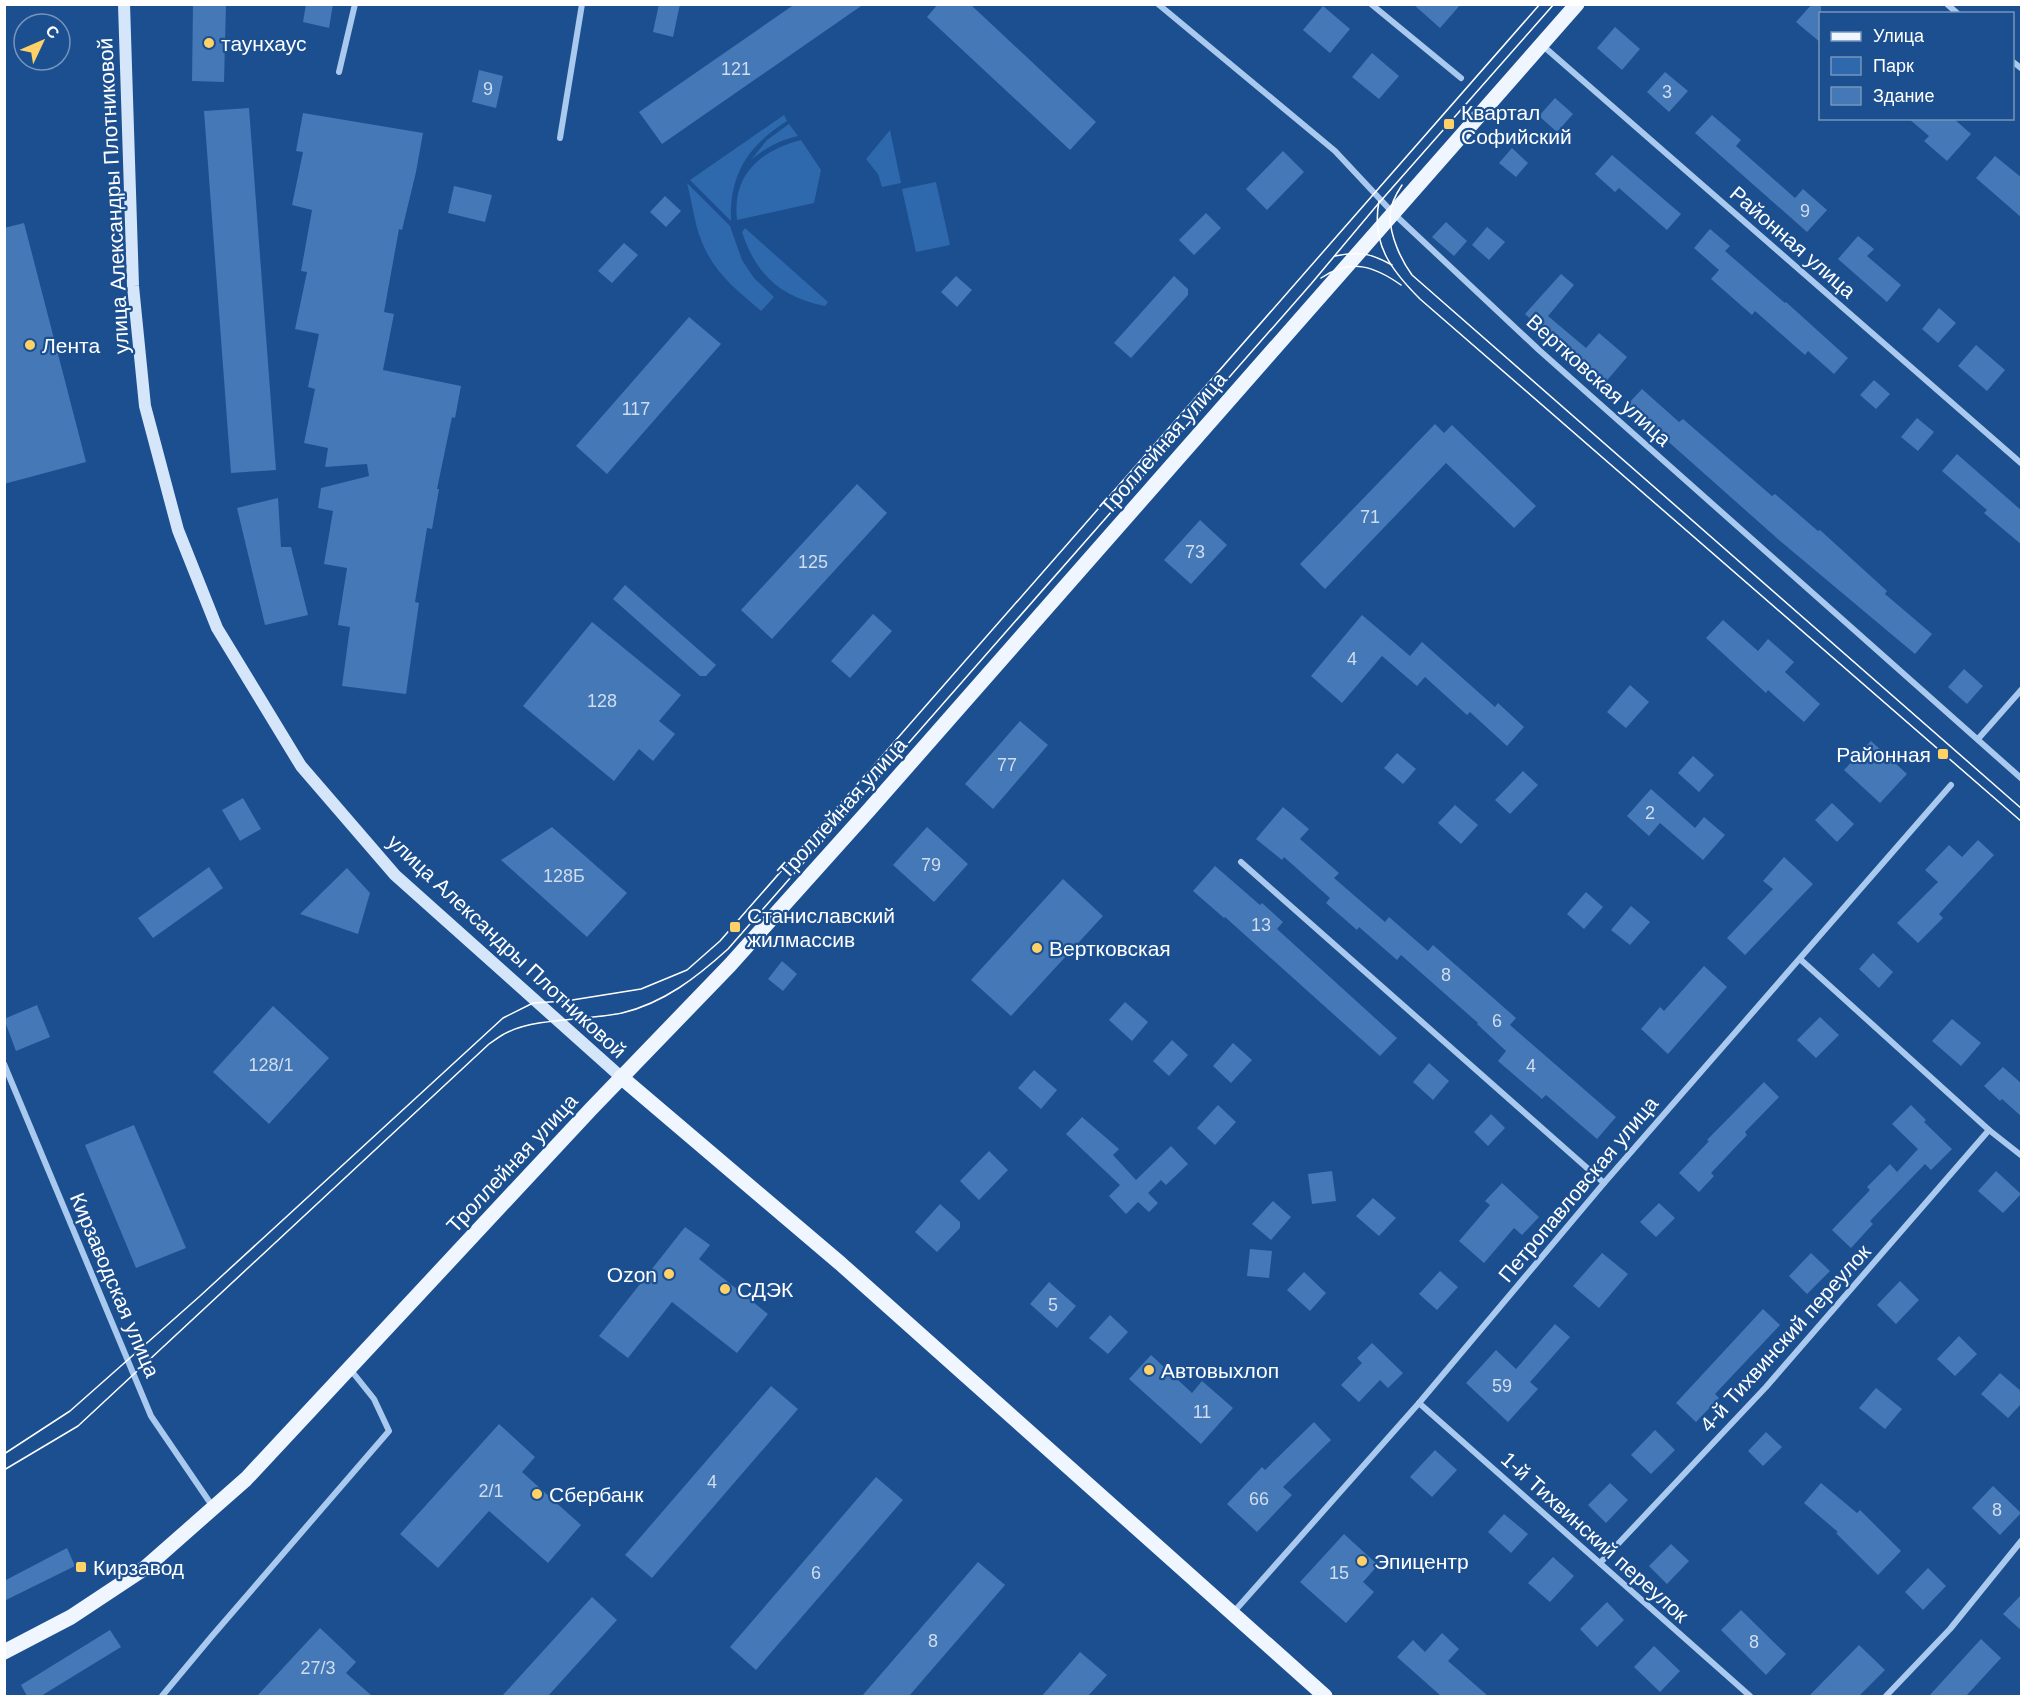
<svg xmlns="http://www.w3.org/2000/svg" width="2026" height="1701" viewBox="0 0 2026 1701" font-family="Arial,sans-serif">
  <style>
    .green { fill: #2e69ad }
    .building { fill: #4478b7 }
    .lines { fill: none; stroke-linecap: round; stroke-linejoin: round }
    .minor { stroke: #a9c9ee; stroke-width: 6 }
    .secondary { stroke: #d6e6fa; stroke-width: 12 }
    .primary { stroke: #f0f6ff; stroke-width: 15 }
    .tram { stroke: #fff; stroke-width: 1.5 }
    .poi-dot { fill: #ffd166; stroke: #1b4f8f; stroke-width: 2 }
    .labels { text-anchor: middle; dominant-baseline: central; stroke-width: 4.5; stroke-linejoin: round; paint-order: stroke }
    .number-label { font-size: 18px; fill: #d0dded }
    .poi-label { font-size: 21px; fill: #fff; stroke: #1b4f8f; text-anchor: start }
    .street-label { font-size: 21px; fill: #fff; stroke: #1b4f8f }
  </style>
  <rect width="100%" height="100%" fill="#1b4f8f"/>
  <!-- green -->
  <g class="green">
    <path d="M784 115 787 121C749 145 729 174 731 221L690 180Z"/>
    <path d="M789 124 798 136C780 140 765 148 751 160L767 140Z"/>
    <path d="M890 130 901 183 882 187 878 174 866 159Z"/>
    <path d="M801 140 821 170 814 203 737 220C732 174 760 151 801 140Z"/>
    <path d="M936 182 950 245 916 252 902 189Z"/>
    <path d="M687 183 730 226 742 260 754 278 774 297 761 311C731 285 709 269 697 228 693 213 691 198 687 183Z"/>
    <path d="M745 228 828 302 825 306C781 297 756 275 742 232Z"/>
  </g>
  <!-- building -->
  <g class="building">
    <path d="M193 4H226L224 82 192 81Z"/>
    <path d="M306 4H333L329 28 303 22Z"/>
    <path d="M659 4H680L673 37 653 32Z"/>
    <path d="M795 4H864L662 144 639 112Z"/>
    <path d="M938 4H970L1096 122 1070 150 927 17Z"/>
    <path d="M1413 4H1461L1440 28Z"/>
    <path d="M1812 4H1821V43L1796 22Z"/>
    <path d="M1323 6 1350 29 1330 53 1303 30Z"/>
    <path d="M1615 27 1640 49 1622 70 1597 48Z"/>
    <path d="M1372 53 1399 76 1379 99 1352 77Z"/>
    <path d="M479 70 503 76 496 108 472 102Z"/>
    <path d="M1665 72 1688 91 1669 112 1647 92Z"/>
    <path d="M1555 98 1573 114 1557 132 1539 116Z"/>
    <path d="M249 108 276 470 231 473 204 111Z"/>
    <path d="M303 113 423 133 416 172 402 230 399 229 384 312 394 314 383 370 461 386 455 418 452 417 437 489H439L432 529 427 528 415 602 419 603 406 694 342 686 350 627 338 625 347 568 324 564 333 511 318 508 321 488 369 476 367 464 325 467 328 448 304 443 315 389 308 387 319 334 295 329 307 272 301 271 312 210 292 205 303 152 296 151Z"/>
    <path d="M1712 115 1741 140 1736 146 1795 198 1803 189 1827 210 1807 232 1695 133Z"/>
    <path d="M1908 118H1953L1971 134 1947 161 1924 141 1929 136Z"/>
    <path d="M1512 148 1528 163 1516 177 1499 163Z"/>
    <path d="M1283 151 1304 172 1267 210 1246 189Z"/>
    <path d="M1612 155 1681 214 1667 230 1619 188 1615 192 1595 174Z"/>
    <path d="M1995 156 2022 178V218L1976 178Z"/>
    <path d="M454 186 492 195 485 222 448 213Z"/>
    <path d="M665 196 681 211 666 227 650 212Z"/>
    <path d="M1206 213 1221 228 1194 255 1179 240Z"/>
    <path d="M1446 222 1467 241 1454 256 1432 237Z"/>
    <path d="M24 223 86 462 4 484V228Z"/>
    <path d="M1487 227 1505 242 1489 260 1472 245Z"/>
    <path d="M1710 229 1730 246 1725 251 1785 303 1786 302 1848 358 1834 374 1808 351 1805 355 1755 311 1752 315 1711 279 1719 270 1694 248Z"/>
    <path d="M1858 236 1874 249 1867 256 1901 285 1887 302 1838 259Z"/>
    <path d="M624 243 638 255 612 283 598 271Z"/>
    <path d="M1561 274 1574 285 1548 316 1586 348 1599 333 1627 357 1604 384 1535 326 1536 324 1525 314Z"/>
    <path d="M956 276 972 290 957 307 941 292Z"/>
    <path d="M1174 276 1188 289V295L1131 358 1114 343Z"/>
    <path d="M1939 308 1956 323 1938 343 1922 329Z"/>
    <path d="M689 317 721 344 607 474 576 446Z"/>
    <path d="M1976 345 2005 370 1987 391 1958 366Z"/>
    <path d="M1874 380 1890 394 1876 409 1860 395Z"/>
    <path d="M1642 389 1679 422 1683 419 1772 496 1775 494 1818 531 1820 530 1887 591 1885 594 1932 634 1915 654 1779 540 1627 405Z"/>
    <path d="M1917 418 1934 432 1918 451 1901 437Z"/>
    <path d="M1435 424 1444 433 1452 425 1536 506 1514 528 1446 463 1325 589 1300 564Z"/>
    <path d="M1957 454 2022 511V545L1984 513 1987 510 1942 471Z"/>
    <path d="M857 484 887 513 772 639 741 610Z"/>
    <path d="M278 498 281 547H291L308 615 265 625 237 508Z"/>
    <path d="M1200 520 1227 545 1191 584 1164 560Z"/>
    <path d="M625 585 716 665 706 676H700L613 599Z"/>
    <path d="M873 614 892 631 850 678 831 661Z"/>
    <path d="M1362 615 1410 656 1422 642 1495 707 1498 703 1524 727 1507 746 1470 712 1467 715 1425 677 1417 686 1382 656 1342 703 1311 676Z"/>
    <path d="M1723 620 1758 651 1768 639 1794 662 1785 672 1820 704 1804 722 1768 690 1766 693 1706 638Z"/>
    <path d="M592 622 681 695 659 721 675 734 653 761 639 749 614 781 523 706Z"/>
    <path d="M1964 669 1983 686 1967 704 1948 687Z"/>
    <path d="M1630 685 1649 702 1626 728 1607 712Z"/>
    <path d="M1020 721 1048 745 993 809 965 784Z"/>
    <path d="M1871 741 1907 774 1880 803 1844 770Z"/>
    <path d="M1397 753 1416 769 1403 784 1384 768Z"/>
    <path d="M1693 756 1714 775 1699 792 1678 773Z"/>
    <path d="M1523 771 1538 785 1510 814 1495 800Z"/>
    <path d="M1651 789 1695 828 1704 817 1725 835 1703 860 1660 823 1649 836 1627 816Z"/>
    <path d="M243 798 261 829 240 841 222 810Z"/>
    <path d="M1832 803 1854 824 1837 842 1815 820Z"/>
    <path d="M1455 805 1478 825 1461 844 1438 823Z"/>
    <path d="M1283 807 1309 829 1300 839 1339 873 1334 878 1385 922 1389 917 1428 951 1433 945 1516 1018 1510 1025 1616 1117 1597 1139 1546 1095 1542 1099 1498 1061 1506 1051 1477 1024 1478 1023 1401 955 1397 960 1359 927 1357 930 1326 903 1330 898 1284 857 1282 860 1256 839Z"/>
    <path d="M552 827 627 893 587 937 501 860Z"/>
    <path d="M927 827 968 864 934 902 893 865Z"/>
    <path d="M1978 840 1994 855 1939 914 1943 918 1918 943 1897 923 1938 882 1925 870 1949 845 1962 857Z"/>
    <path d="M1784 857 1813 884 1745 955 1727 938 1773 889 1763 881Z"/>
    <path d="M1215 866 1260 905 1262 903 1283 922 1277 929 1397 1038 1380 1056 1225 917 1224 918 1193 891Z"/>
    <path d="M209 867 223 888 153 938 138 918Z"/>
    <path d="M347 868 370 893 358 934 300 914Z"/>
    <path d="M1063 879 1103 916 1011 1016 971 980Z"/>
    <path d="M1586 892 1603 907 1584 929 1567 914Z"/>
    <path d="M1631 906 1650 922 1630 945 1611 930Z"/>
    <path d="M1873 953 1893 972 1879 988 1859 969Z"/>
    <path d="M782 961 797 974 783 991 768 979Z"/>
    <path d="M1704 966 1727 987 1668 1054 1641 1029 1660 1007 1664 1011Z"/>
    <path d="M1125 1002 1148 1022 1132 1041 1109 1020Z"/>
    <path d="M37 1005 50 1037 16 1051 4 1019Z"/>
    <path d="M273 1006 329 1058 269 1124 213 1072Z"/>
    <path d="M1820 1017 1839 1035 1816 1058 1797 1040Z"/>
    <path d="M1952 1019 1981 1043 1961 1066 1932 1041Z"/>
    <path d="M1172 1040 1188 1055 1169 1076 1153 1061Z"/>
    <path d="M1233 1043 1252 1060 1231 1083 1213 1066Z"/>
    <path d="M1429 1063 1449 1081 1433 1100 1413 1082Z"/>
    <path d="M2003 1067 2022 1084V1117L2002 1099 2000 1101 1984 1086Z"/>
    <path d="M1034 1070 1057 1090 1041 1109 1018 1088Z"/>
    <path d="M1764 1082 1779 1097 1745 1132 1747 1135 1711 1173 1714 1176 1699 1192 1679 1173 1709 1141 1707 1140Z"/>
    <path d="M1218 1105 1236 1122 1215 1145 1197 1128Z"/>
    <path d="M1911 1105 1926 1120 1924 1122 1952 1149 1931 1170 1925 1164 1870 1221 1873 1224 1851 1248 1832 1230 1870 1190 1867 1187 1890 1164 1897 1172 1918 1149 1892 1124Z"/>
    <path d="M1491 1114 1505 1128 1488 1146 1474 1132Z"/>
    <path d="M1082 1117 1119 1149 1113 1155 1136 1180 1171 1146 1188 1164 1166 1185 1161 1180 1148 1193 1158 1203 1149 1212 1138 1202 1126 1214 1109 1196 1120 1185 1066 1134Z"/>
    <path d="M134 1125 186 1248 136 1268 85 1145Z"/>
    <path d="M989 1151 1008 1170 979 1200 960 1181Z"/>
    <path d="M1332 1171 1336 1201 1312 1204 1308 1174Z"/>
    <path d="M1996 1171 2021 1194 2003 1213 1978 1191Z"/>
    <path d="M1502 1183 1539 1217 1522 1235 1514 1228 1484 1263 1459 1241 1490 1205 1485 1201Z"/>
    <path d="M1373 1198 1396 1218 1379 1236 1356 1216Z"/>
    <path d="M1273 1201 1291 1217 1271 1240 1252 1224Z"/>
    <path d="M1659 1203 1675 1218 1656 1237 1640 1222Z"/>
    <path d="M940 1204 960 1222V1228L937 1252 915 1232Z"/>
    <path d="M685 1227 710 1245 699 1259 768 1314 737 1353 672 1302 628 1358 599 1336Z"/>
    <path d="M1250 1249 1272 1251 1269 1278 1247 1276Z"/>
    <path d="M1602 1253 1628 1274 1599 1308 1573 1286Z"/>
    <path d="M1811 1253 1830 1271 1807 1294 1789 1276Z"/>
    <path d="M1440 1271 1458 1287 1437 1310 1419 1294Z"/>
    <path d="M1304 1272 1326 1293 1310 1311 1287 1290Z"/>
    <path d="M1900 1281 1919 1300 1896 1324 1877 1305Z"/>
    <path d="M1049 1282 1076 1306 1057 1328 1030 1304Z"/>
    <path d="M1763 1309 1780 1325 1715 1394 1719 1398 1696 1422 1676 1403Z"/>
    <path d="M1110 1315 1128 1332 1108 1354 1089 1338Z"/>
    <path d="M1555 1324 1570 1337 1530 1382 1538 1389 1508 1422 1466 1383 1496 1350 1516 1369Z"/>
    <path d="M1959 1336 1977 1354 1955 1376 1937 1359Z"/>
    <path d="M1372 1343 1403 1373 1388 1388 1380 1380 1359 1402 1341 1385 1362 1363 1357 1358Z"/>
    <path d="M1151 1355 1192 1393 1202 1381 1233 1408 1201 1444 1129 1379Z"/>
    <path d="M2000 1373 2022 1392V1403L2008 1418 1981 1394Z"/>
    <path d="M771 1386 798 1409 652 1578 625 1555Z"/>
    <path d="M1876 1388 1902 1409 1885 1429 1859 1408Z"/>
    <path d="M1314 1422 1331 1440 1283 1487 1292 1495 1257 1532 1227 1504 1262 1467 1265 1470Z"/>
    <path d="M499 1424 535 1457 522 1472 581 1525 548 1563 489 1511 438 1568 400 1534Z"/>
    <path d="M1655 1430 1675 1450 1651 1474 1631 1455Z"/>
    <path d="M1766 1432 1782 1447 1763 1466 1748 1451Z"/>
    <path d="M1435 1450 1457 1470 1432 1497 1410 1477Z"/>
    <path d="M876 1477 903 1500 756 1670 730 1647Z"/>
    <path d="M1610 1483 1628 1500 1606 1523 1588 1505Z"/>
    <path d="M1821 1483 1857 1513 1860 1510 1901 1551 1878 1575 1836 1533 1838 1532 1804 1503Z"/>
    <path d="M1993 1486 2021 1513 2000 1535 1972 1508Z"/>
    <path d="M1504 1514 1528 1534 1511 1553 1488 1532Z"/>
    <path d="M1344 1534 1378 1565 1363 1582 1374 1592 1346 1623 1300 1582Z"/>
    <path d="M1671 1544 1689 1561 1667 1584 1649 1566Z"/>
    <path d="M67 1548 75 1566 4 1601V1581Z"/>
    <path d="M1553 1557 1574 1576 1550 1602 1528 1583Z"/>
    <path d="M978 1562 1005 1585 909 1696H862Z"/>
    <path d="M1928 1568 1946 1586 1923 1610 1905 1592Z"/>
    <path d="M2022 1594V1631L2003 1614Z"/>
    <path d="M592 1597 617 1620 548 1696H502Z"/>
    <path d="M1607 1602 1624 1620 1597 1647 1580 1629Z"/>
    <path d="M1741 1610 1786 1654 1766 1675 1721 1630Z"/>
    <path d="M320 1628 356 1662 346 1673 372 1696H257Z"/>
    <path d="M110 1630 121 1647 41 1696H27L21 1685Z"/>
    <path d="M1442 1633 1459 1649 1448 1661 1488 1696H1441L1397 1657 1413 1640 1425 1652Z"/>
    <path d="M1981 1639 2001 1658 1966 1696H1929Z"/>
    <path d="M1859 1645 1885 1670 1859 1696H1809Z"/>
    <path d="M1654 1646 1680 1671 1660 1692 1634 1667Z"/>
    <path d="M1080 1652 1107 1675 1088 1696H1042Z"/>
  </g>
  <g class="lines">
    <!-- minor -->
    <g class="minor">
      <path d="M1158 4 1335 151 1393 213 1539 350 2022 779"/>
      <path d="M1371 4 1461 78"/>
      <path d="M1947 4 1958 14"/>
      <path d="M1542 45 2022 464"/>
      <path d="M2012 61 2022 69"/>
      <path d="M339 72 355 4"/>
      <path d="M560 138 582 4"/>
      <path d="M1978 739 2022 689"/>
      <path d="M1241 862 1604 1183"/>
      <path d="M1800 959 1989 1130 2022 1156"/>
      <path d="M4 1064 151 1416 213 1507"/>
      <path d="M1419 1403 1750 1696"/>
      <path d="M1600 1563 1766 1387 1989 1130"/>
      <path d="M1232 1614 1419 1403 1604 1183 1951 785"/>
      <path d="M162 1696 212 1636 389 1431 374 1399 350 1369"/>
      <path d="M1886 1696 1950 1629 2022 1540"/>
    </g>
    <!-- secondary -->
    <path class="secondary" d="M124 4 133 286 145 406 178 530 217 628 301 766 395 875 621 1077"/>
    <!-- primary -->
    <g class="primary">
      <path d="M621 1077 841 1264 1325 1696"/>
      <path d="M4 1652 71 1617 145 1568 246 1479 591 1109 730 965 869 810 1577 4"/>
    </g>
    <!-- tram -->
    <g class="tram">
      <path d="M1402 185C1396 194 1390 205 1390 216 1390 236 1401 260 1412 275L2022 809"/>
      <path d="M1379 201C1371 244 1391 270 1420 299L2022 822"/>
      <path d="M1335 256C1359 251 1370 253 1392 265"/>
      <path d="M1321 278C1351 258 1374 266 1401 285"/>
      <path d="M4 1454 70 1411 200 1296 503 1018 533 1003 566 1001 641 989 687 970 720 941 1540 4"/>
      <path d="M4 1470 78 1426 489 1044C495 1040 501 1035 508 1032 536 1018 590 1020 622 1013 664 1003 697 977 728 949L1311 284 1378 204 1554 4"/>
    </g>
  </g>
  <!-- markers -->
  <g class="poi-dot">
    <circle cx="209" cy="43" r="6"/>
    <rect x="1443" y="118" width="12" height="12" rx="3"/>
    <circle cx="30" cy="345" r="6"/>
    <rect x="1937" y="748" width="12" height="12" rx="3"/>
    <rect x="729" y="921" width="12" height="12" rx="3"/>
    <circle cx="1037" cy="948" r="6"/>
    <circle cx="669" cy="1274" r="6"/>
    <circle cx="725" cy="1289" r="6"/>
    <circle cx="1149" cy="1370" r="6"/>
    <circle cx="537" cy="1494" r="6"/>
    <circle cx="1362" cy="1561" r="6"/>
    <rect x="75" y="1561" width="12" height="12" rx="3"/>
  </g>
  <g class="labels">
    <!-- number labels -->
    <g class="number-label">
      <text x="736" y="69">121</text>
      <text x="488" y="89">9</text>
      <text x="1667" y="92">3</text>
      <text x="1805" y="211">9</text>
      <text x="636" y="409">117</text>
      <text x="1370" y="517">71</text>
      <text x="1195" y="552">73</text>
      <text x="813" y="562">125</text>
      <text x="1352" y="659">4</text>
      <text x="602" y="701">128</text>
      <text x="1007" y="765">77</text>
      <text x="1650" y="813">2</text>
      <text x="931" y="865">79</text>
      <text x="564" y="876">128Б</text>
      <text x="1261" y="925">13</text>
      <text x="1446" y="975">8</text>
      <text x="1497" y="1021">6</text>
      <text x="271" y="1065">128/1</text>
      <text x="1531" y="1066">4</text>
      <text x="1053" y="1305">5</text>
      <text x="1502" y="1386">59</text>
      <text x="1202" y="1412">11</text>
      <text x="712" y="1482">4</text>
      <text x="491" y="1491">2/1</text>
      <text x="1259" y="1499">66</text>
      <text x="1997" y="1510">8</text>
      <text x="816" y="1573">6</text>
      <text x="1339" y="1573">15</text>
      <text x="933" y="1641">8</text>
      <text x="1754" y="1642">8</text>
      <text x="318" y="1668">27/3</text>
    </g>
    <!-- poi labels -->
    <g class="poi-label">
      <text x="221" y="43">таунхаус</text>
      <text x="1461" y="112">Квартал<tspan x="1461" dy="24">Софийский</tspan></text>
      <text x="42" y="345">Лента</text>
      <text x="1931" y="754" text-anchor="end">Районная</text>
      <text x="747" y="915">Станиславский<tspan x="747" dy="24">жилмассив</tspan></text>
      <text x="1049" y="948">Вертковская</text>
      <text x="657" y="1274" text-anchor="end">Ozon</text>
      <text x="737" y="1289">СДЭК</text>
      <text x="1161" y="1370">Автовыхлоп</text>
      <text x="549" y="1494">Сбербанк</text>
      <text x="1374" y="1561">Эпицентр</text>
      <text x="93" y="1567">Кирзавод</text>
    </g>
    <!-- street labels -->
    <g class="street-label">
      <text transform="translate(113 196) rotate(-93)">улица Александры Плотниковой</text>
      <text transform="translate(1793 242) rotate(41)">Районная улица</text>
      <text transform="translate(1599 380) rotate(42)">Вертковская улица</text>
      <text transform="translate(1163 443) rotate(-49)">Троллейная улица</text>
      <text transform="translate(842 808) rotate(-48)">Троллейная улица</text>
      <text transform="translate(507 946) rotate(43)">улица Александры Плотниковой</text>
      <text transform="translate(512 1163) rotate(-47)">Троллейная улица</text>
      <text transform="translate(1578 1189) rotate(-50)">Петропавловская улица</text>
      <text transform="translate(115 1285) rotate(67)">Кирзаводская улица</text>
      <text transform="translate(1785 1338) rotate(-48)">4-й Тихвинский переулок</text>
      <text transform="translate(1595 1537) rotate(42)">1-й Тихвинский переулок</text>
    </g>
  </g>
  <!-- border -->
  <rect width="2026" height="1701" fill="none" stroke="#ffffff" stroke-width="12"/>
  <!-- legend -->
  <rect x="1819" y="12" width="195" height="108" fill="#1b4f8f" stroke="#7695bc" stroke-width="1.5"/>
  <rect x="1831" y="32" width="30" height="9" fill="#f0f6ff" stroke="#7695bc" stroke-width="1.5"/>
  <text x="1873" y="42" font-size="18" fill="#ffffff">Улица</text>
  <rect x="1831" y="57" width="30" height="18" fill="#2e69ad" stroke="#7695bc" stroke-width="1.5"/>
  <text x="1873" y="72" font-size="18" fill="#ffffff">Парк</text>
  <rect x="1831" y="87" width="30" height="18" fill="#4478b7" stroke="#7695bc" stroke-width="1.5"/>
  <text x="1873" y="102" font-size="18" fill="#ffffff">Здание</text>
  <!-- north arrow -->
  <g transform="translate(42 42) rotate(46)"><circle r="28" fill="#1b4f8f" stroke="#7695bc" stroke-width="1.5"/>
  <path d="M0-4.5L10 22L0 15L-10 22Z" fill="#ffd166"/>
  <text y="-9" font-size="16" font-weight="bold" text-anchor="middle" fill="#ffffff">С</text>
  </g>
</svg>
